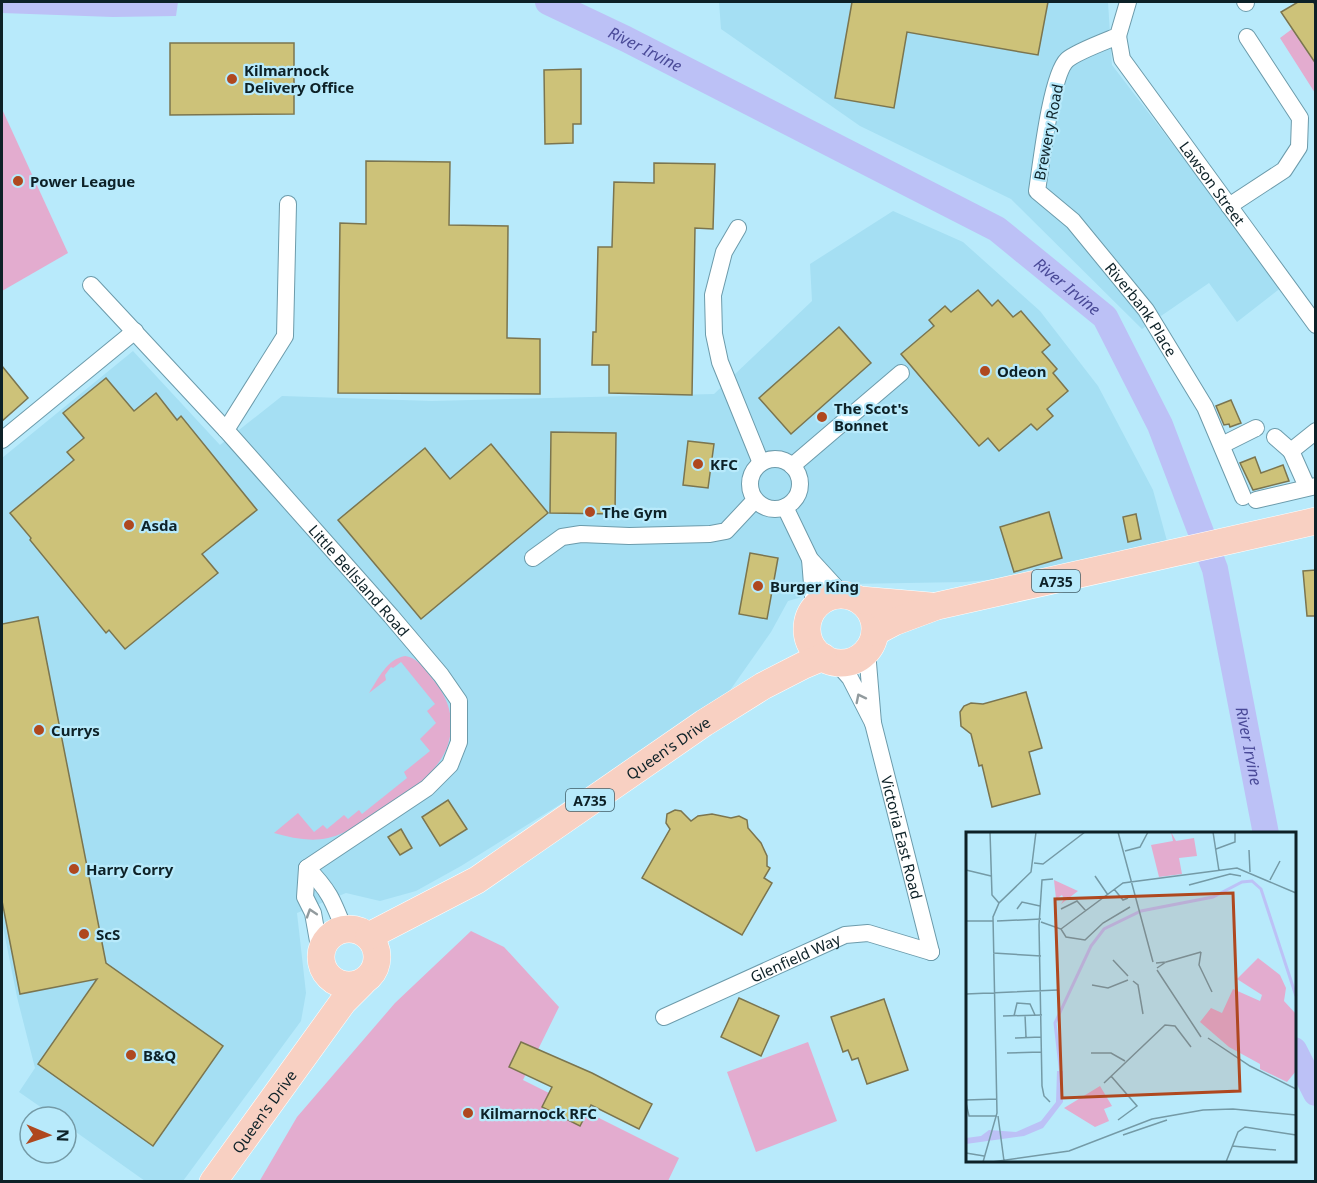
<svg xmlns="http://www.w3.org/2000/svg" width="1317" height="1183" viewBox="0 0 1317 1183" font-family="'Noto Sans',sans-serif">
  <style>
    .built { fill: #a5dff3 }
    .green { fill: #e3accf }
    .water { fill: #bcc1f6 }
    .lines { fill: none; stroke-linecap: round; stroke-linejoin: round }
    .river { stroke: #bcc1f6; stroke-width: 26 }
    .building { fill: #cdc279; stroke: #7b754f; stroke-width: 1.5 }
    .street-casing { stroke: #6c9bab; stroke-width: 18 }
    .primary-casing { stroke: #fff; stroke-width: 28 }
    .street { stroke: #fff; stroke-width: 16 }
    .primary { stroke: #f8d0c2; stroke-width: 27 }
    .oneway { stroke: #929b9e }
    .poi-dot { fill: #af481f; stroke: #b8eafb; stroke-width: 2 }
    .labels { text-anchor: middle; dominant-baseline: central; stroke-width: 4.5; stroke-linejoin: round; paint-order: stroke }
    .shield { fill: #b8eafb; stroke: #405d67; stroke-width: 1.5 }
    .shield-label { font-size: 14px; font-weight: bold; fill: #0d2127 }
    .poi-label { font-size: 15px; font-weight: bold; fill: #0d2127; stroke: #b8eafb; text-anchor: start }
    .street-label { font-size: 15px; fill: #0d2127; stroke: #b8eafb }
    .water-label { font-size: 16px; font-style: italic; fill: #4a4a98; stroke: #b8eafb }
    .inset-river { fill: none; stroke: #bcc1f6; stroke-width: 3 }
    .inset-road { fill: none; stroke: #749aa6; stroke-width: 1.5 }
    .view { fill: #af481f; fill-opacity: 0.15; stroke: #af481f; stroke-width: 3 }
    .inset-edge { fill: none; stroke: #0d2127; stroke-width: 3 }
  </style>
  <rect width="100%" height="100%" fill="#b8eafb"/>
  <!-- built -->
  <g class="built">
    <path d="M719 2H1108L1112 65 1282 287 1237 322 1209 283 1142 329 1011 199 860 126 721 29Z"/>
    <path d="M893 211 963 242 1040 311 1098 386 1153 490 1167 541 1045 575 965 582 847 584 788 601 771 632 719 706 461 866 416 891 380 901 346 893 297 913 306 993 301 1021 183 1181H145L66 1125V1117H55L19 1092 35 1068 17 997 2 922V458L133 351 220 445 282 396 432 401 714 394 812 301 810 264Z"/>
  </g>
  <!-- green -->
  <g class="green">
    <path d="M1292 29 1312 59 1315 58V93L1280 38Z"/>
    <path d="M2 109 68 253 2 291Z"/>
    <path d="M405 656C419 658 426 671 435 682 459 712 456 748 428 775 417 787 401 795 388 805 369 817 350 833 328 838 310 842 292 838 274 833L298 813 314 832 323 825 327 829 344 815 348 819 359 810 362 814 407 778 404 772 430 751 420 739 436 723 427 711 435 704 401 662 393 668 391 667 385 675 386 680 369 693C378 679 387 659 405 656Z"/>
    <path d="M471 931 504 947 559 1007 523 1080 679 1158 668 1181 259 1182 297 1117 395 1003Z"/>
    <path d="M808 1042 837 1121 756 1152 727 1072Z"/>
  </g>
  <!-- water -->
  <path class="water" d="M2 2H178L176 16 113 17 2 13Z"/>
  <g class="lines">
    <!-- river -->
    <g class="river">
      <path id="s1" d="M548 2 626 39 997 229 1105 317 1160 425 1215 569 1266 834"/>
      <path d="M1294 1050 1316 1093"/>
    </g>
  </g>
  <!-- building -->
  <g class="building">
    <path d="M852 2H1048L1038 55 907 32 894 108 835 98Z"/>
    <path d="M1298 2H1313L1316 6V64L1281 12Z"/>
    <path d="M170 43H294V114L170 115Z"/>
    <path d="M581 69V124H573V143L545 144 544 70Z"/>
    <path d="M366 161 450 162 449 225 508 226 507 338 540 339V394L338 393 340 223 366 224Z"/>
    <path d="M654 163 715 164 713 229 695 228 692 395 609 393V365H592L593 332H596L598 247H612L614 182 654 183Z"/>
    <path d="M978 290 992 306 998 300 1013 317 1021 311 1050 345 1042 352 1057 369 1053 373 1068 391 1047 409 1053 416 1037 430 1031 424 999 451 988 438 979 446 901 354 934 326 929 320 945 306 951 312Z"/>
    <path d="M839 327 871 363 791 434 759 398Z"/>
    <path d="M2 366 28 398 2 421Z"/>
    <path d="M106 378 134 411 156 393 177 420 181 416 257 510 202 554 218 573 125 649 109 630 106 633 30 540 31 538 10 513 74 460 67 452 84 438 63 413Z"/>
    <path d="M1231 400 1241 423 1230 427 1229 424 1224 425 1216 406Z"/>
    <path d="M551 432 616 433 615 514 550 513Z"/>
    <path d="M688 441 714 444 708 488 683 485Z"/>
    <path d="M491 444 548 513 421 619 338 520 425 448 450 479Z"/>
    <path d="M1255 457 1261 473 1283 465 1289 481 1253 490 1240 463Z"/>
    <path d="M1049 512 1062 558 1014 572 1000 527Z"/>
    <path d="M1136 514 1141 539 1128 542 1123 517Z"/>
    <path d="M750 553 778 558 767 619 739 614Z"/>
    <path d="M1316 570V616H1307L1303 571Z"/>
    <path d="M38 617 106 963 223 1046 153 1146 38 1064 97 979 20 994 2 901V624Z"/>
    <path d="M1026 692 1042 748 1029 752 1040 794 992 807 982 765 979 766 971 734 961 726 960 712 964 706 971 703 983 704Z"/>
    <path d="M448 800 467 829 440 846 422 817Z"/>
    <path d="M675 810 681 811 691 821 698 816 712 814 731 818 739 816 747 820 748 828 761 843 767 856V866L770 868 764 878 772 883 742 935 642 878 670 829 666 823 667 814Z"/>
    <path d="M401 829 412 848 400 855 388 837Z"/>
    <path d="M739 998 779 1016 761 1056 721 1037Z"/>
    <path d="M884 999 908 1070 867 1084 858 1058 852 1060 848 1050 843 1052 831 1017Z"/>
    <path d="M521 1042 592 1073 652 1104 639 1129 591 1105 580 1126 542 1107 552 1087 509 1067Z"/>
  </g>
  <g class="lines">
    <!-- street casing -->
    <g class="street-casing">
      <g id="street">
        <path id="s2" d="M1128 2 1118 36C1106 41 1076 52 1067 60 1051 75 1041 165 1037 191L1073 221 1146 310 1205 407 1243 497"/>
        <path d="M1245 2 1246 3"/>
        <path id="s3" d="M1118 36 1122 59 1316 325"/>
        <path d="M1229 206 1284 170 1299 147 1300 118 1247 37"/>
        <path d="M738 228 724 252 713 295 714 334 720 362 761 463"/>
        <path id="s4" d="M91 285 226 430 391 616 441 675 459 701V742L450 765 427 788 307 868"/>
        <path d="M226 430 285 336 288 204"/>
        <path d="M1275 437 1291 451"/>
        <path d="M2 440 135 331"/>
        <path d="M1222 445 1256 428"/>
        <circle cx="775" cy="484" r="25"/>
        <path d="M792 466 901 373"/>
        <path d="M1307 487 1291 451 1316 431"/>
        <path d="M1256 500 1316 486"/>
        <path d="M785 507 810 559 843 595"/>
        <path d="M533 558 562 537 581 534 629 536 710 534 726 531 755 500"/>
        <path d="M810 559 814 609"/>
        <path d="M836 662 850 678 873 723 867 651"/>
        <path id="s5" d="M873 723 931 952"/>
        <path d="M307 868 305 897 313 913 321 958"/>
        <path d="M307 868C329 890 333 901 344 929"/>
        <path id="s6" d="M664 1017 845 935 868 933 931 952"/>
      </g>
    </g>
    <!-- primary casing -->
    <g class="primary-casing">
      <g id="primary">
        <circle cx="841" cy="629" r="34"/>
        <path d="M860 600 930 606"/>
        <path d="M875 632 894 622 937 606 1316 521"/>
        <circle cx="349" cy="957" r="28"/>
        <path id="s7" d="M369 936 477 880 704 723 763 686 804 665 823 657"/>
        <path id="s8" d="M213 1182 343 1002 362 983"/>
      </g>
    </g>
    <!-- street -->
    <use href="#street" class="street"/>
    <!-- primary -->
    <use href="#primary" class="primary"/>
  </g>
  <!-- one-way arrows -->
  <defs><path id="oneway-chevron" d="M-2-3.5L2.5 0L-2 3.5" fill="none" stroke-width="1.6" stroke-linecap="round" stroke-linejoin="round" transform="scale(1.5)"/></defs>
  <g class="oneway">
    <use href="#oneway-chevron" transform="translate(860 698) rotate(-117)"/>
    <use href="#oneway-chevron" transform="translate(311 913) rotate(-108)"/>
  </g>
  <!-- markers -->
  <g class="poi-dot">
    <circle cx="232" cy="79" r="6"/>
    <circle cx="18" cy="181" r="6"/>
    <circle cx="985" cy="371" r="6"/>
    <circle cx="822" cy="417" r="6"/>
    <circle cx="698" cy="464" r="6"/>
    <circle cx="590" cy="512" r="6"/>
    <circle cx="129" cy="525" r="6"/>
    <circle cx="758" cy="586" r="6"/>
    <circle cx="39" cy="730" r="6"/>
    <circle cx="74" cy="869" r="6"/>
    <circle cx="84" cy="934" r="6"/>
    <circle cx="131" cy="1055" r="6"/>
    <circle cx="468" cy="1113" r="6"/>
  </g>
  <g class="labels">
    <!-- shield labels -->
    <g class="shield">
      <rect x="1032" y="570" width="48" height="22" rx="4.5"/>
      <rect x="566" y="789" width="48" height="22" rx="4.5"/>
    </g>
    <g class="shield-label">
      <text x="1056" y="581">A735</text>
      <text x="590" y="800">A735</text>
    </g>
    <!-- poi labels -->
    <g class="poi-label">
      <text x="244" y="70">Kilmarnock<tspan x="244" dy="17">Delivery Office</tspan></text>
      <text x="30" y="181">Power League</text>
      <text x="997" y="371">Odeon</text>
      <text x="834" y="408">The Scot's<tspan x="834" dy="17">Bonnet</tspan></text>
      <text x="710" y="464">KFC</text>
      <text x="602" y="512">The Gym</text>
      <text x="141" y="525">Asda</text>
      <text x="770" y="586">Burger King</text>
      <text x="51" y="730">Currys</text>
      <text x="86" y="869">Harry Corry</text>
      <text x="96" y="934">ScS</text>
      <text x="143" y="1055">B&amp;Q</text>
      <text x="480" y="1113">Kilmarnock RFC</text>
    </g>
    <!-- street labels -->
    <g class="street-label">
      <text transform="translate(1048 132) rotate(-79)">Brewery Road</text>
      <text stroke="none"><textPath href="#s3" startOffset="177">Lawson Street</textPath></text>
      <text stroke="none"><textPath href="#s2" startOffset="386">Riverbank Place</textPath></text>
      <text stroke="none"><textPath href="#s4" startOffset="399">Little Bellsland Road</textPath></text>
      <text stroke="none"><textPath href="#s7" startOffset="354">Queen's Drive</textPath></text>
      <text stroke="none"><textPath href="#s5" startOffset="118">Victoria East Road</textPath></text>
      <text stroke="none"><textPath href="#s6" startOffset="144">Glenfield Way</textPath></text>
      <text stroke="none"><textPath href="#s8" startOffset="87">Queen's Drive</textPath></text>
    </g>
    <!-- water labels -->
    <g class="water-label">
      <text stroke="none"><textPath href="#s1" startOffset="108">River Irvine</textPath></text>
      <text stroke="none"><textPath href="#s1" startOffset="594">River Irvine</textPath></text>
      <text stroke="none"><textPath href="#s1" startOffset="1098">River Irvine</textPath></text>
    </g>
  </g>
  <!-- overview -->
  <g transform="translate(966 832)">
    <rect width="330" height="330" fill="#b8eafb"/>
    <path d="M205 0 210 9 228 6 231 24 213 26 216 42 193 45 185 13 207 9ZM88 48 112 59 95 72 98 67 96 63 90 67ZM292 126 314 143 320 156 318 169 330 182V239L321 250 294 237V232L263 215 234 190 245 176 256 181 267 157 294 169 296 163 271 147ZM134 254 146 274 138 277 143 289 129 295 98 276Z" fill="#e3accf"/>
    <path d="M91 239H97V270L77 296 58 304 0 312V306L15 304 23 298 50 300 75 289 90 270Z" fill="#bcc1f6"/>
    <path class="inset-river" d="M95 243 89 191 125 114 138 97 175 79 247 65 276 50 286 49 295 57 330 164"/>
    <path class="inset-road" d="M24 0 26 63 33 71M152 0 187 130M247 0 253 39M250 17 269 10V0M283 18 284 40M159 19 174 15 182 0M68 31 77 32 119 0M0 38 25 44M129 44 142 63M304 48 314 29M223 53 264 42 275 44M148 57 157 68 162 66M51 77 56 70 74 74M95 77 111 69 120 79M0 89H27M31 89 75 87M75 90 95 97 100 105 119 108 137 91 164 75M95 97 157 51 271 36 330 61M235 120 233 133 246 160M27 121 75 124M147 128 162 144M200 130 235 120M190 131 200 130 191 136M191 138 235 205M167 149 172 153 177 182M126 153 142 156 162 148M0 162 92 158M59 183 60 205M37 184 76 183M48 184 51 171 64 172 69 183M49 206 75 205M242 206 284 234 330 257M41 221 75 220M125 221H145L159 229M145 244 171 274 152 288M138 251 199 193 209 194 225 215M0 268 31 267M84 270 78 264 76 254 73 93 76 48 87 47M0 271 3 284H31M32 284 38 329M157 303 201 288M266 314 310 318M0 321 18 324M17 330 31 281 27 85 33 71 65 40 70 0M26 330 103 319 186 287 237 278 267 277 330 283M260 330 272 300 279 295 330 303"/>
    <path class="view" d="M267 61 274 259 96 266 89 67Z"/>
    <rect width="330" height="330" class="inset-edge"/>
  </g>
  <!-- border -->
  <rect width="1317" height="1183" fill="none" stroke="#0d2127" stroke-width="6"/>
  <!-- north arrow -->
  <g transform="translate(48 1135) rotate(92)"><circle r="28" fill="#b8eafb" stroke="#749aa6" stroke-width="1.5"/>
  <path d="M0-4.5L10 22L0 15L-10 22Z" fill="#af481f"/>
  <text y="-9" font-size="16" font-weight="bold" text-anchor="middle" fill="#0d2127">N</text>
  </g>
</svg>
